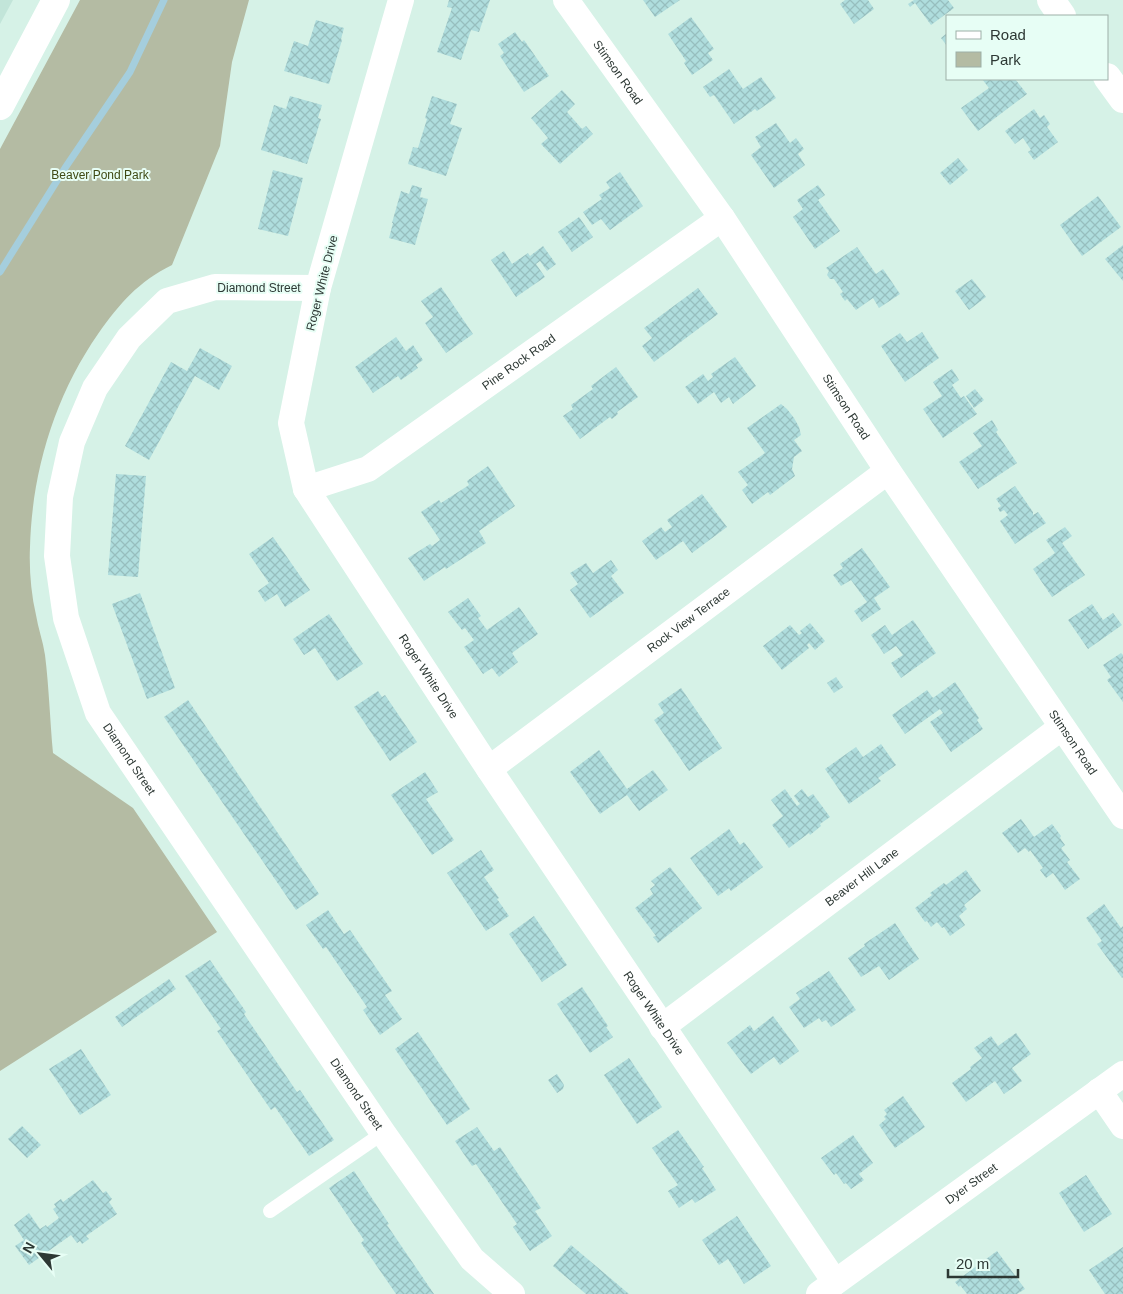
<svg xmlns="http://www.w3.org/2000/svg" width="1123" height="1294" viewBox="0 0 1123 1294" font-family="Arial,sans-serif">
  <style>
    .built { fill: #c2e5d9 }
    .green { fill: #b4bba3 }
    .lines { fill: none; stroke-linecap: round; stroke-linejoin: round }
    .stream { stroke: #a5cedd; stroke-width: 7 }
    .building { fill: url(#building-cross-hatch) }
    .service { stroke: #fff; stroke-width: 14 }
    .minor { stroke: #fff; stroke-width: 26 }
    .secondary { stroke: #fff; stroke-width: 28 }
    .labels { text-anchor: middle; dominant-baseline: central; stroke-width: 4; stroke-linejoin: round; paint-order: stroke }
    .street-label { font-size: 12px; fill: #2d3834; stroke: #e7fef5 }
    .park-label { font-size: 12px; fill: #3e4913; stroke: #e7fef5 }
  </style>
  <defs>
    <pattern id="building-cross-hatch" width="8" height="8" patternUnits="userSpaceOnUse" patternTransform="scale(1.25)"><rect width="8" height="8" fill="#afdddd"/><path d="M0 0l8 8M0 8l8-8" fill="none" stroke="#97bebe"/></pattern>
  </defs>
  <rect width="100%" height="100%" fill="#d6f2e7"/>
  <!-- built -->
  <path class="built" d="M0 0H13L0 24Z"/>
  <!-- green -->
  <path class="green" d="M80 0H249L232 62 220 146 172 265C138 282 120 303 98 334 55 396 32 471 30 547 29 569 31 593 36 615 38 628 43 641 45 655 49 687 50 721 53 753L133 808 217 932 0 1071V149Z"/>
  <g class="lines">
    <!-- stream -->
    <path class="stream" d="M0 272 65 168 130 72 164 0"/>
  </g>
  <!-- building -->
  <g class="building">
    <path d="M449 0H490L479 32 471 30 461 60 437 52 452 8 447 7Z"/>
    <path d="M643 0H680L655 17Z"/>
    <path d="M845 0H868L874 9 854 24 840 4Z"/>
    <path d="M914 0H948L954 8 931 25 915 3 910 7 908 4Z"/>
    <path d="M691 17 714 49 708 53 713 60 692 75 684 63 686 61 668 34Z"/>
    <path d="M316 20 344 28 341 39 342 40 329 84 284 71 294 41 308 46Z"/>
    <path d="M515 32 522 42 524 40 549 76 524 92 500 56 504 53 498 44Z"/>
    <path d="M947 33V46L941 38Z"/>
    <path d="M729 69 743 89 761 77 776 98 757 111 755 109 734 124 714 95 710 97 703 87Z"/>
    <path d="M982 79H1015L1027 94 978 131 961 108 989 88Z"/>
    <path d="M562 90 575 104 567 112 582 129 586 126 593 134 560 164 541 144 548 138 531 118Z"/>
    <path d="M290 96 322 105 318 118 321 119 307 164 261 150 274 105 286 109Z"/>
    <path d="M432 96 457 104 450 124 462 128 446 176 408 164 413 147 418 148 427 119 425 118Z"/>
    <path d="M1034 109 1040 118 1044 115 1050 124 1047 127 1058 142 1034 160 1028 152 1031 150 1023 138 1015 144 1005 131Z"/>
    <path d="M776 123 790 143 796 138 804 149 798 154 805 165 774 188 751 155 761 147 755 137Z"/>
    <path d="M958 158 968 170 950 185 940 173Z"/>
    <path d="M273 170 303 178 288 236 258 229Z"/>
    <path d="M620 172 643 206 610 230 601 219 592 225 583 212 602 199 599 195 610 188 606 182Z"/>
    <path d="M412 185 422 188 420 197 428 199 415 245 389 238 393 223H392L401 191 409 194Z"/>
    <path d="M818 185 825 195 818 200 840 231 815 249 793 217 803 209 797 200Z"/>
    <path d="M1098 196 1121 227 1082 256 1060 225Z"/>
    <path d="M579 217 593 237 572 252 558 232Z"/>
    <path d="M1123 245V281L1105 259Z"/>
    <path d="M543 246 556 264 547 271 540 261 536 264 545 277 516 297 491 260 504 251 512 264 528 253 530 256Z"/>
    <path d="M857 247 876 274 883 269 900 294 879 308 873 298 856 310 847 299 845 301 840 294 843 292 834 279H830L827 275 829 271 826 268Z"/>
    <path d="M972 279 986 297 969 310 955 291Z"/>
    <path d="M441 287 473 334 446 353 425 323 433 317 421 301Z"/>
    <path d="M698 288 718 314 654 362 642 346 652 338 644 328Z"/>
    <path d="M922 332 939 358 905 382 881 346 900 333 907 342Z"/>
    <path d="M396 337 406 351 413 345 423 360 416 365 418 368 401 380 398 376 373 393 355 367Z"/>
    <path d="M200 348 232 366 219 390 195 376 149 460 125 446 171 362 187 371Z"/>
    <path d="M735 357 756 386 733 404 729 397 721 403 714 392 698 404 685 387 703 374 708 381 713 377 711 374Z"/>
    <path d="M616 367 638 397 617 412 618 414 612 419 610 417 580 439 563 416 573 409 571 405 593 389 591 386Z"/>
    <path d="M952 369 959 380 952 385 961 398 964 396 977 414 943 438 923 409 942 396 933 382Z"/>
    <path d="M975 389 984 400 974 408 966 396Z"/>
    <path d="M781 404 787 409 794 418 799 427 801 435 794 440 802 451 794 457 792 469 795 476 770 495 768 492 752 504 742 490 748 485 738 472 765 453 747 428Z"/>
    <path d="M992 420 998 430 996 432 1017 463 978 489 959 462 982 446 973 433Z"/>
    <path d="M488 466 515 506 479 531 486 543 446 569 445 567 424 581 408 558 430 544 432 546 440 540 421 512 439 500 441 503 469 485 467 481Z"/>
    <path d="M116 474 146 476 138 577 108 575Z"/>
    <path d="M1015 486 1033 512V515L1038 512 1046 523 1015 544 1000 521 1008 515 1004 510 1000 512 998 508 1001 506 996 499Z"/>
    <path d="M702 494 727 527 692 553 683 541 656 560 642 541 661 527 665 532 672 527 667 520Z"/>
    <path d="M1065 527 1072 536 1062 543 1085 575 1052 597 1033 569 1055 553 1046 540Z"/>
    <path d="M273 537 310 590 285 607 277 594 265 602 258 591 269 583 249 554Z"/>
    <path d="M862 548 890 587 874 598 881 609 862 622 854 611 867 602 851 580 841 586 833 575 843 568 840 564Z"/>
    <path d="M611 560 618 570 611 576 624 593 590 618 570 590 578 584 570 573 586 563 593 573Z"/>
    <path d="M140 593 175 688 147 699 112 604Z"/>
    <path d="M468 598 481 616 478 618 487 630 519 607 538 634 512 653 518 662 499 677 492 668 483 674 464 647 474 640 465 628 462 630 448 612Z"/>
    <path d="M1092 604 1103 620 1113 613 1122 625 1088 649 1068 620Z"/>
    <path d="M329 614 363 664 337 681 315 648 304 655 293 639Z"/>
    <path d="M913 620 936 653 901 678 891 663 903 655 896 646 884 654 871 635 885 625 892 635Z"/>
    <path d="M810 623 825 641 815 650 809 643 807 645 809 648 782 670 763 646 790 625 799 635 802 633 800 631Z"/>
    <path d="M1121 653 1123 655V702L1107 680 1111 677 1103 665Z"/>
    <path d="M836 677 843 687 834 693 827 683Z"/>
    <path d="M955 682 979 718 977 720 983 729 951 752 930 722 943 713 940 709 905 734 892 715 927 690 933 698Z"/>
    <path d="M681 688 722 748 689 771 654 720 664 713 658 704Z"/>
    <path d="M378 691 382 697 385 695 417 742 390 761 354 707Z"/>
    <path d="M188 700 319 894 296 910 164 717Z"/>
    <path d="M881 744 896 765 878 778 881 781 849 804 825 769 856 747 863 757Z"/>
    <path d="M599 750 627 789 653 770 668 790 639 811 627 795 600 814 570 772Z"/>
    <path d="M425 772 438 792 426 799 454 840 432 855 391 795Z"/>
    <path d="M785 789 797 806 800 804 794 796 802 789 808 797 813 794 830 817 820 824 821 826 810 835 809 833 789 848 772 825 783 816 771 800Z"/>
    <path d="M1021 819 1034 837 1052 824 1061 836 1060 838 1065 845 1061 848 1070 860 1067 862 1080 879 1065 890 1053 873 1046 878 1040 870 1043 868 1030 850 1029 852 1025 848 1018 853 1002 833Z"/>
    <path d="M729 829 740 845 744 842 763 867 731 891 729 888 718 896 690 858Z"/>
    <path d="M481 850 494 870 484 877 499 898 497 899 509 916 486 931 447 873Z"/>
    <path d="M670 867 702 908 658 943 653 937 656 936 635 908 653 894 650 889 655 885 651 881Z"/>
    <path d="M966 870 981 891 964 905 967 909 959 916 965 925 950 936 944 927 942 928 937 922 931 927 927 921 925 922 915 908 932 895 930 893 944 883 946 885Z"/>
    <path d="M1104 904 1121 928 1123 926V977L1122 978 1097 944 1102 941 1086 918Z"/>
    <path d="M328 910 344 934 350 930 392 991 385 995 402 1019 380 1035 363 1010 367 1007 326 947 323 949 306 925Z"/>
    <path d="M534 916 567 965 542 982 509 934Z"/>
    <path d="M895 923 919 959 889 980 879 966 861 977 848 958 865 946 864 944Z"/>
    <path d="M210 960 246 1012 244 1014 297 1092 300 1090 334 1140 309 1156 275 1107 271 1110 217 1031 221 1029 185 976Z"/>
    <path d="M829 971 856 1010 831 1027 826 1020 822 1022 819 1018 804 1028 789 1007 800 999 796 993Z"/>
    <path d="M169 979 176 989 122 1027 115 1017Z"/>
    <path d="M582 987 608 1026 606 1027 613 1037 590 1053 557 1004Z"/>
    <path d="M773 1016 799 1051 780 1065 774 1057 751 1074 727 1043 750 1025 754 1031Z"/>
    <path d="M418 1032 470 1109 447 1125 395 1049Z"/>
    <path d="M1016 1033 1031 1054 1012 1068 1022 1081 1004 1094 995 1081 966 1102 952 1083 971 1069 970 1067 982 1058 974 1048 991 1036 998 1046Z"/>
    <path d="M81 1049 111 1095 80 1115 49 1069Z"/>
    <path d="M629 1058 662 1107 637 1124 604 1075Z"/>
    <path d="M557 1074 564 1085 563 1089 557 1093 548 1080Z"/>
    <path d="M903 1096 925 1127 895 1148 879 1125 886 1119 884 1117 887 1114 884 1110Z"/>
    <path d="M22 1126 41 1145 27 1158 8 1139Z"/>
    <path d="M477 1127 494 1151 500 1147 541 1208 535 1211 552 1236 530 1251 513 1227 517 1224 476 1164 472 1166 455 1141Z"/>
    <path d="M678 1130 704 1167 702 1168 716 1190 695 1203 692 1199 679 1208 668 1191 678 1185 652 1148Z"/>
    <path d="M853 1135 873 1163 859 1174 864 1180 851 1189 846 1183 844 1184 836 1173 834 1175 821 1158Z"/>
    <path d="M354 1171 389 1224 387 1225 434 1294H396L361 1243 364 1240 329 1188Z"/>
    <path d="M1086 1175 1112 1214 1084 1232 1059 1193Z"/>
    <path d="M93 1180 103 1193 106 1191 112 1199 109 1202 117 1214 86 1236 89 1239 82 1244 80 1241 77 1243 71 1235 29 1265 15 1246 24 1240 14 1225 29 1213 40 1229 46 1225 47 1227 59 1218 53 1209 56 1207 54 1204 61 1199 63 1202Z"/>
    <path d="M737 1216 771 1266 744 1284 728 1259 719 1265 702 1240Z"/>
    <path d="M571 1245 629 1294H586L553 1266Z"/>
    <path d="M1123 1247V1294H1105L1089 1270Z"/>
    <path d="M997 1251 1025 1289 1017 1294H967L960 1285 959 1287 955 1282Z"/>
  </g>
  <g class="lines">
    <!-- service -->
    <path class="service" d="M270 1211 383 1133"/>
    <!-- minor -->
    <g class="minor">
      <path id="s1" d="M401 0 318 288 291 423 306 489 489 769 835 1282"/>
      <path id="s2" d="M566 0 722 218 888 471 1123 816"/>
      <path id="s3" d="M318 288 215 287 167 301 129 338 95 388 72 442 60 497 57 556 66 618 98 713 383 1133 472 1259 512 1294"/>
      <path id="s4" d="M306 489 368 469 722 218"/>
      <path id="s5" d="M489 769 888 471"/>
      <path id="s6" d="M662 1027 1062 727"/>
      <path d="M1099 1091 1123 1126"/>
      <path id="s7" d="M819 1294 1123 1074"/>
    </g>
    <!-- secondary -->
    <g class="secondary">
      <path d="M1051 0 1062 16"/>
      <path d="M1107 77 1123 99"/>
      <path d="M0 106 56 0"/>
    </g>
  </g>
  <g class="labels">
    <!-- street labels -->
    <g class="street-label">
      <text stroke="none"><textPath href="#s2" startOffset="89">Stimson Road</textPath></text>
      <text transform="translate(322 283) rotate(-76)">Roger White Drive</text>
      <text x="259" y="288">Diamond Street</text>
      <text stroke="none"><textPath href="#s4" startOffset="250">Pine Rock Road</textPath></text>
      <text stroke="none"><textPath href="#s2" startOffset="494">Stimson Road</textPath></text>
      <text stroke="none"><textPath href="#s5" startOffset="249">Rock View Terrace</textPath></text>
      <text stroke="none"><textPath href="#s1" startOffset="729">Roger White Drive</textPath></text>
      <text stroke="none"><textPath href="#s2" startOffset="899">Stimson Road</textPath></text>
      <text stroke="none"><textPath href="#s3" startOffset="659">Diamond Street</textPath></text>
      <text stroke="none"><textPath href="#s6" startOffset="250">Beaver Hill Lane</textPath></text>
      <text stroke="none"><textPath href="#s1" startOffset="1134">Roger White Drive</textPath></text>
      <text stroke="none"><textPath href="#s3" startOffset="1064">Diamond Street</textPath></text>
      <text stroke="none"><textPath href="#s7" startOffset="188">Dyer Street</textPath></text>
    </g>
    <!-- park labels -->
    <g class="park-label">
      <text x="100" y="175">Beaver Pond Park</text>
    </g>
  </g>
  <!-- legend -->
  <rect x="946" y="15" width="162" height="65" fill="#e7fef5" stroke="#9dafa8"/>
  <rect x="956" y="31" width="25" height="8" fill="#ffffff" stroke="#9dafa8"/>
  <text x="990" y="40" font-size="15" fill="#2d3834">Road</text>
  <rect x="956" y="52" width="25" height="15" fill="#b4bba3" stroke="#9dafa8"/>
  <text x="990" y="65" font-size="15" fill="#2d3834">Park</text>
  <!-- north arrow -->
  <g transform="translate(40 1254) rotate(299)" stroke="#e7fef5" stroke-width="4" paint-order="stroke">
  <path d="M0-4L9 19L0 12L-9 19Z" fill="#2d3834"/>
  <text y="-8" font-size="14" font-weight="bold" text-anchor="middle" fill="#2d3834">N</text>
  </g>
  <!-- scale -->
  <path d="M948 1269v8h70v-8" fill="none" stroke="#2d3834" stroke-width="2.5"/>
  <text x="956" y="1269" font-size="15" fill="#2d3834" stroke="#e7fef5" stroke-width="4" paint-order="stroke">20 m</text>
</svg>
